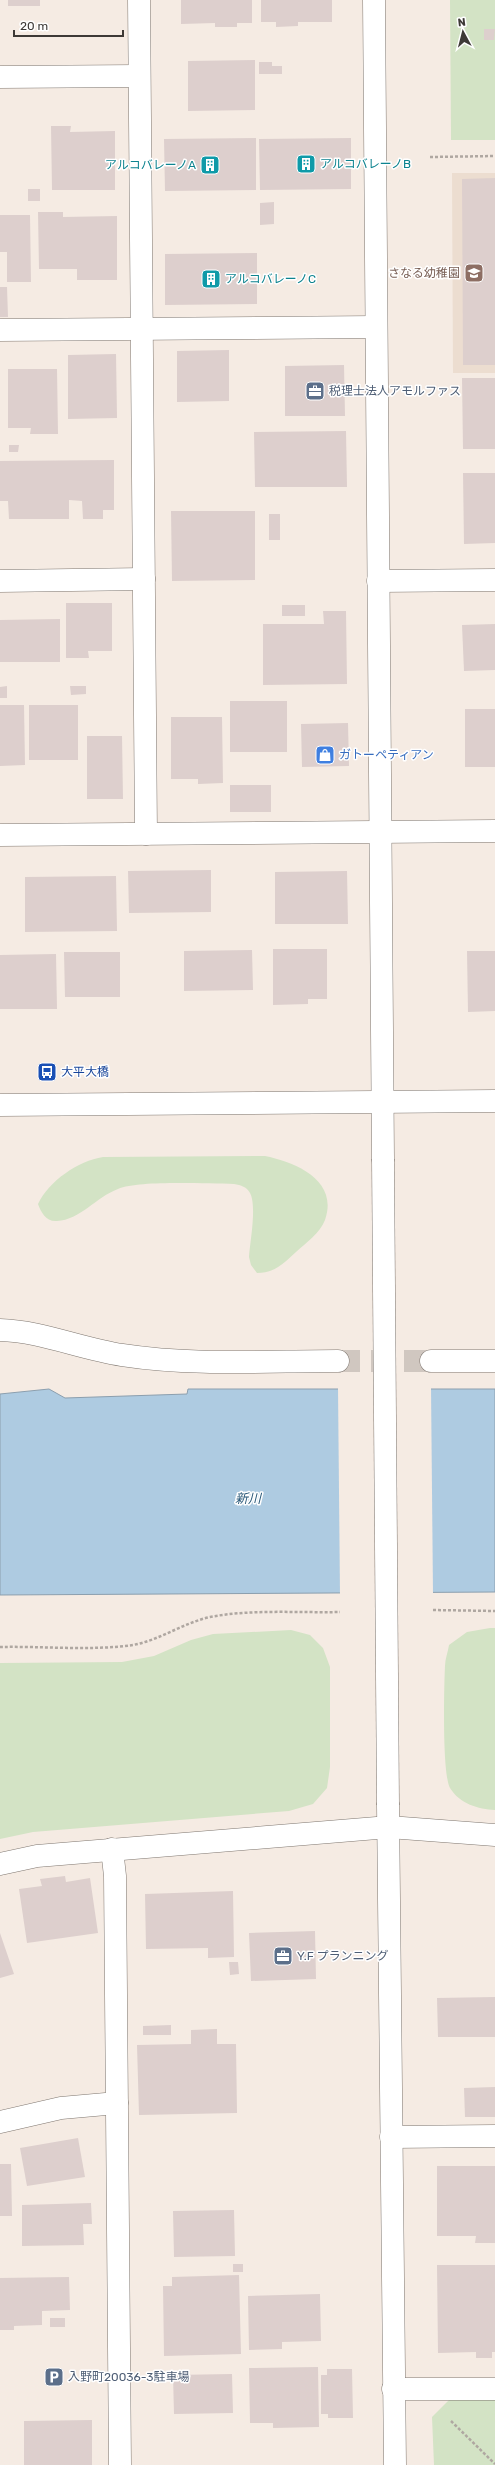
<svg xmlns="http://www.w3.org/2000/svg" width="495" height="2465" viewBox="0 0 495 2465" font-family="Rubik,'Noto Sans JP',sans-serif">
  <style>
    .built { fill: #ecddd0 }
    .green { fill: #d3e3c5 }
    .water { fill: #aecbe1; stroke: #8c9fae }
    .pier { fill: #f5ebe3 }
    .building { fill: #ddcfcd }
    .lines { fill: none; stroke-linecap: round; stroke-linejoin: round }
    .minor-tunnel { stroke: #d0c7c0; stroke-width: 22; stroke-dasharray: 22 11; stroke-linecap: butt }
    .minor-casing { stroke: #7f7770; stroke-width: 23 }
    .path { stroke: #afa7a1; stroke-width: 2.5; stroke-dasharray: 3 2; stroke-linecap: butt }
    .minor { stroke: #fff; stroke-width: 22 }
    .minor-bridge-casing { stroke: #7f7770; stroke-width: 23; stroke-linecap: butt }
    .minor-bridge { stroke: #fff; stroke-width: 22 }
    .labels { text-anchor: middle; dominant-baseline: central; stroke-width: 3; stroke-linejoin: round; paint-order: stroke }
    .culture-label { font-size: 12px; fill: #0d838f; stroke: #fff; text-anchor: start }
    .education-label { font-size: 12px; fill: #785e54; stroke: #fff; text-anchor: end }
    .service-label { font-size: 12px; fill: #4e5e75; stroke: #fff; text-anchor: start }
    .shop-label { font-size: 12px; fill: #366cbe; stroke: #fff; text-anchor: start }
    .transit-label { font-size: 12px; fill: #164399; stroke: #fff; text-anchor: start }
    .water-label { font-size: 13px; font-style: italic; fill: #2a5979; stroke: #fff }
  </style>
  <rect width="100%" height="100%" fill="#f5ebe3"/>
  <!-- built -->
  <path class="built" d="M452 173H495V373H453Z"/>
  <!-- green -->
  <g class="green">
    <path d="M450 0H495V140H451Z"/>
    <path d="M265 1156C295 1162 339 1180 325 1220 320 1233 306 1243 296 1252 284 1263 275 1273 257 1273L251 1265 249 1257C250 1242 257 1206 250 1193 247 1187 241 1185 234 1184 208 1184 140 1180 118 1189 96 1197 80 1220 57 1221 46 1222 41 1212 38 1204 49 1181 78 1161 103 1157Z"/>
    <path d="M490 1628H495V1810C478 1809 460 1804 450 1788 442 1773 444 1687 445 1666 445 1659 448 1652 449 1645L467 1632Z"/>
    <path d="M291 1630 310 1635 323 1648 330 1667V1767L327 1788 313 1804 289 1811 33 1832 0 1839V1663L122 1662 154 1656 191 1640 213 1634Z"/>
    <path d="M449 2400H495V2465H434L432 2417Z"/>
  </g>
  <!-- water -->
  <path class="water" d="M49 1389 65 1398 187 1394 188 1389H495V1592L0 1595V1394Z"/>
  <!-- pier -->
  <path class="pier" d="M338 1387H431L433 1594 340 1595Z"/>
  <!-- building -->
  <g class="building">
    <rect x="8" y="0" width="32" height="6"/>
    <path d="M181 0H252V23H237V27H215V23L181 24Z"/>
    <path d="M261 0H332V22H298V26L276 27V22H261Z"/>
    <path d="M484 29H495L494 40H484Z"/>
    <path d="M255 60V110L188 111V61Z"/>
    <path d="M259 62H272V66H282V74H259Z"/>
    <path d="M51 126H71L70 132 115 131V190H52Z"/>
    <path d="M256 138V190L165 191 164 139Z"/>
    <path d="M351 138V189L260 190 259 139Z"/>
    <path d="M495 178V365H463L462 179Z"/>
    <rect x="28" y="189" width="12" height="12"/>
    <path d="M274 202V224L260 225V203Z"/>
    <path d="M38 212H63V217L117 216V280H77V269H39Z"/>
    <path d="M0 215H30L31 282H7V252H0Z"/>
    <path d="M257 253V304L165 305V254Z"/>
    <path d="M0 287H7L8 317H0Z"/>
    <path d="M229 350V401L177 402V351Z"/>
    <path d="M116 354 117 418 68 419V355Z"/>
    <path d="M344 365 345 416H285V366Z"/>
    <path d="M8 369H57L58 434H30L31 428H8Z"/>
    <path d="M462 378H495V449H463Z"/>
    <path d="M346 431 347 487H255L254 432Z"/>
    <path d="M9 445H19L18 452H9Z"/>
    <path d="M114 460V510H103V519H83L82 501 69 500V519H9L8 501H0V461Z"/>
    <path d="M463 473H495V543L464 544Z"/>
    <path d="M171 511H255V580L172 581Z"/>
    <rect x="269" y="514" width="11" height="26"/>
    <path d="M66 603H112V651H88L89 658H66Z"/>
    <rect x="282" y="605" width="23" height="11"/>
    <path d="M323 611H346L347 684 263 685V624H324Z"/>
    <path d="M60 619V662H0V620Z"/>
    <path d="M495 624V670L464 671 462 625Z"/>
    <path d="M7 686V698H0V687Z"/>
    <path d="M70 686H86V694L71 695Z"/>
    <rect x="230" y="701" width="57" height="51"/>
    <path d="M0 705H24L25 765 0 766Z"/>
    <rect x="29" y="705" width="49" height="55"/>
    <rect x="465" y="709" width="30" height="58"/>
    <path d="M171 717H222L223 783 198 784V779H171Z"/>
    <path d="M348 723 349 766 302 767 301 724Z"/>
    <path d="M87 736H122L123 799H87Z"/>
    <rect x="230" y="785" width="41" height="27"/>
    <path d="M211 870V912L129 913 128 871Z"/>
    <path d="M347 871 348 924H275V872Z"/>
    <path d="M116 876 117 931 25 932V877Z"/>
    <path d="M273 949H327V999H308V1004L273 1005Z"/>
    <path d="M252 950 253 990 184 991V951Z"/>
    <path d="M467 951H495V1011L468 1012Z"/>
    <path d="M64 952H120V997H65Z"/>
    <path d="M56 954 57 1009H0V955Z"/>
    <path d="M65 1876 66 1882 90 1878 98 1933 27 1943 19 1889 42 1886 40 1879Z"/>
    <path d="M233 1891 234 1957 208 1958V1948L146 1949 145 1894Z"/>
    <path d="M315 1931 316 1979 251 1981 249 1933Z"/>
    <path d="M0 1933 14 1974 0 1978Z"/>
    <path d="M229 1962H238L239 1974 230 1975Z"/>
    <path d="M495 1997V2037H438L437 1998Z"/>
    <path d="M171 2025V2035H143V2026Z"/>
    <path d="M217 2029V2044H236L237 2113 139 2115 137 2045 191 2044V2030Z"/>
    <path d="M495 2087V2117H465L464 2088Z"/>
    <path d="M78 2138 85 2177 27 2186 20 2148Z"/>
    <path d="M0 2164H11L12 2216H0Z"/>
    <path d="M437 2166H495V2243H475L476 2236H437Z"/>
    <path d="M91 2203 92 2224H83L84 2245 22 2246V2205Z"/>
    <path d="M234 2210 235 2256 174 2257 173 2211Z"/>
    <rect x="233" y="2264" width="10" height="8"/>
    <path d="M437 2265H495V2352H492V2358H476V2352L438 2353Z"/>
    <path d="M239 2275 241 2354 164 2356 163 2286H172V2277Z"/>
    <path d="M69 2277 70 2310 42 2311V2325L14 2326V2330H0V2278Z"/>
    <path d="M320 2294 321 2341 282 2342V2349L249 2350 248 2296Z"/>
    <rect x="50" y="2318" width="15" height="9"/>
    <path d="M318 2367 319 2427 273 2428V2423H250L249 2368Z"/>
    <path d="M327 2369H352L353 2418H328V2414H321V2375H327Z"/>
    <path d="M232 2374 233 2413 174 2414 173 2375Z"/>
    <path d="M92 2420V2465H24V2421Z"/>
  </g>
  <g class="lines">
    <!-- minor-tunnel -->
    <path class="minor-tunnel" d="M338 1361H431"/>
    <!-- minor casing -->
    <g class="minor-casing">
      <g id="minor">
        <path d="M139 0 146 834"/>
        <path d="M374 0 383 1159"/>
        <path d="M0 77 139 76"/>
        <path d="M0 330 376 327"/>
        <path d="M0 581 144 579"/>
        <path d="M378 581 495 580"/>
        <path d="M0 835 495 831"/>
        <path d="M0 1105 495 1101"/>
        <path d="M0 1330C41 1331 81 1349 122 1355 193 1366 266 1361 338 1361"/>
        <path d="M431 1361H495"/>
        <path d="M388 1805 395 2465"/>
        <path d="M112 1849 115 1876 120 2465"/>
        <path d="M0 1864 37 1856 389 1827 495 1835"/>
        <path d="M0 2122 61 2108 117 2103"/>
        <path d="M391 2137 495 2136"/>
        <path d="M393 2389H495"/>
      </g>
    </g>
    <!-- path -->
    <g class="path">
      <path d="M430 157 495 156"/>
      <path d="M433 1610 495 1611"/>
      <path d="M0 1647C42 1646 92 1651 133 1645 160 1640 183 1623 210 1617 252 1609 298 1613 340 1612"/>
      <path d="M451 2421 495 2464"/>
    </g>
    <!-- minor -->
    <use href="#minor" class="minor"/>
    <!-- minor-bridge casing -->
    <g class="minor-bridge-casing">
      <path id="minor-bridge" d="M383 1159 388 1805"/>
    </g>
    <!-- minor-bridge -->
    <use href="#minor-bridge" class="minor-bridge"/>
  </g>
  <!-- icons -->
  <defs>
    <g id="building-square" transform="scale(1)"><rect x="-9" y="-9" width="18" height="18" rx="4" fill="#0f9aa8" stroke="#fff"/><path d="M-4-6H4V6H1V3H-1V6H-4ZM-2.5-4.3h1.7v1.8h-1.7ZM.8-4.3h1.7v1.8H.8ZM-2.5-1h1.7V.8h-1.7ZM.8-1h1.7V.8H.8Z" fill="#fff"/></g>
    <g id="school-square" transform="scale(1)"><rect x="-9" y="-9" width="18" height="18" rx="4" fill="#8d6e63" stroke="#fff"/><path d="M0-5L7-2L0 1L-7-2ZM-4 1L0 2.5L4 1V4Q0 6-4 4Z" fill="#fff"/></g>
    <g id="office-square" transform="scale(1)"><rect x="-9" y="-9" width="18" height="18" rx="4" fill="#5c6f8a" stroke="#fff"/><path d="M-6-3h4V-5.5h4V-3h4V5H-6ZM-1-4.5V-3h2v-1.5ZM-6 0V1H6V0Z" fill="#fff"/></g>
    <g id="shop-square" transform="scale(1)"><rect x="-9" y="-9" width="18" height="18" rx="4" fill="#3f7fe0" stroke="#fff"/><path d="M-5-2.5h2.3a2.7 3.5 0 0 1 5.4 0H5L5.5 6h-11ZM-1.5-2.5h3a1.5 2.3 0 0 0-3 0Z" fill="#fff"/></g>
    <g id="bus-square" transform="scale(1)"><rect x="-9" y="-9" width="18" height="18" rx="4" fill="#1a4fb4" stroke="#fff"/><path d="M-5-6H5V4H4V6H2V4H-2V6H-4V4H-5ZM-3.5-4V0h7V-4ZM-3.5 1.2v1.5H-2V1.2ZM2 1.2v1.5H3.5V1.2Z" fill="#fff"/></g>
    <g id="parking-square" transform="scale(1)"><rect x="-9" y="-9" width="18" height="18" rx="4" fill="#5c6f8a" stroke="#fff"/><path d="M-3.5-5.5H1a3.5 3.5 0 0 1 0 7H-1V5.5H-3.5ZM-1-3.4V-.6H.8a1.4 1.4 0 0 0 0-2.8Z" fill="#fff"/></g>
  </defs>
  <g fill-rule="evenodd">
    <use href="#building-square" x="306" y="164"/>
    <use href="#building-square" x="210" y="165"/>
    <use href="#school-square" x="474" y="273"/>
    <use href="#building-square" x="211" y="279"/>
    <use href="#office-square" x="315" y="391"/>
    <use href="#shop-square" x="325" y="755"/>
    <use href="#bus-square" x="47" y="1072"/>
    <use href="#office-square" x="283" y="1956"/>
    <use href="#parking-square" x="54" y="2377"/>
  </g>
  <g class="labels">
    <!-- culture labels -->
    <g class="culture-label">
      <text x="320" y="164">アルコバレーノB</text>
      <text x="196" y="165" text-anchor="end">アルコバレーノA</text>
      <text x="225" y="279">アルコバレーノC</text>
    </g>
    <!-- education labels -->
    <g class="education-label">
      <text x="460" y="273">さなる幼稚園</text>
    </g>
    <!-- service labels -->
    <g class="service-label">
      <text x="329" y="391">税理士法人アモルファス</text>
      <text x="297" y="1956">Y.F プランニング</text>
      <text x="68" y="2377">入野町20036-3駐車場</text>
    </g>
    <!-- shop labels -->
    <g class="shop-label">
      <text x="339" y="755">ガトーペティアン</text>
    </g>
    <!-- transit labels -->
    <g class="transit-label">
      <text x="61" y="1072">大平大橋</text>
    </g>
    <!-- water labels -->
    <g class="water-label">
      <text x="248" y="1498">新川</text>
    </g>
  </g>
  <!-- north arrow -->
  <g transform="translate(463 32) rotate(353)" stroke="#ffffff" stroke-width="3" paint-order="stroke">
  <path d="M0-3L7 15L0 10L-7 15Z" fill="#3d3936"/>
  <text y="-6" font-size="11" font-weight="bold" text-anchor="middle" fill="#3d3936">N</text>
  </g>
  <!-- scale -->
  <path d="M14 30v6h109v-6" fill="none" stroke="#3d3936" stroke-width="2"/>
  <text x="20" y="30" font-size="12" fill="#3d3936" stroke="#ffffff" stroke-width="3" paint-order="stroke">20 m</text>
</svg>
